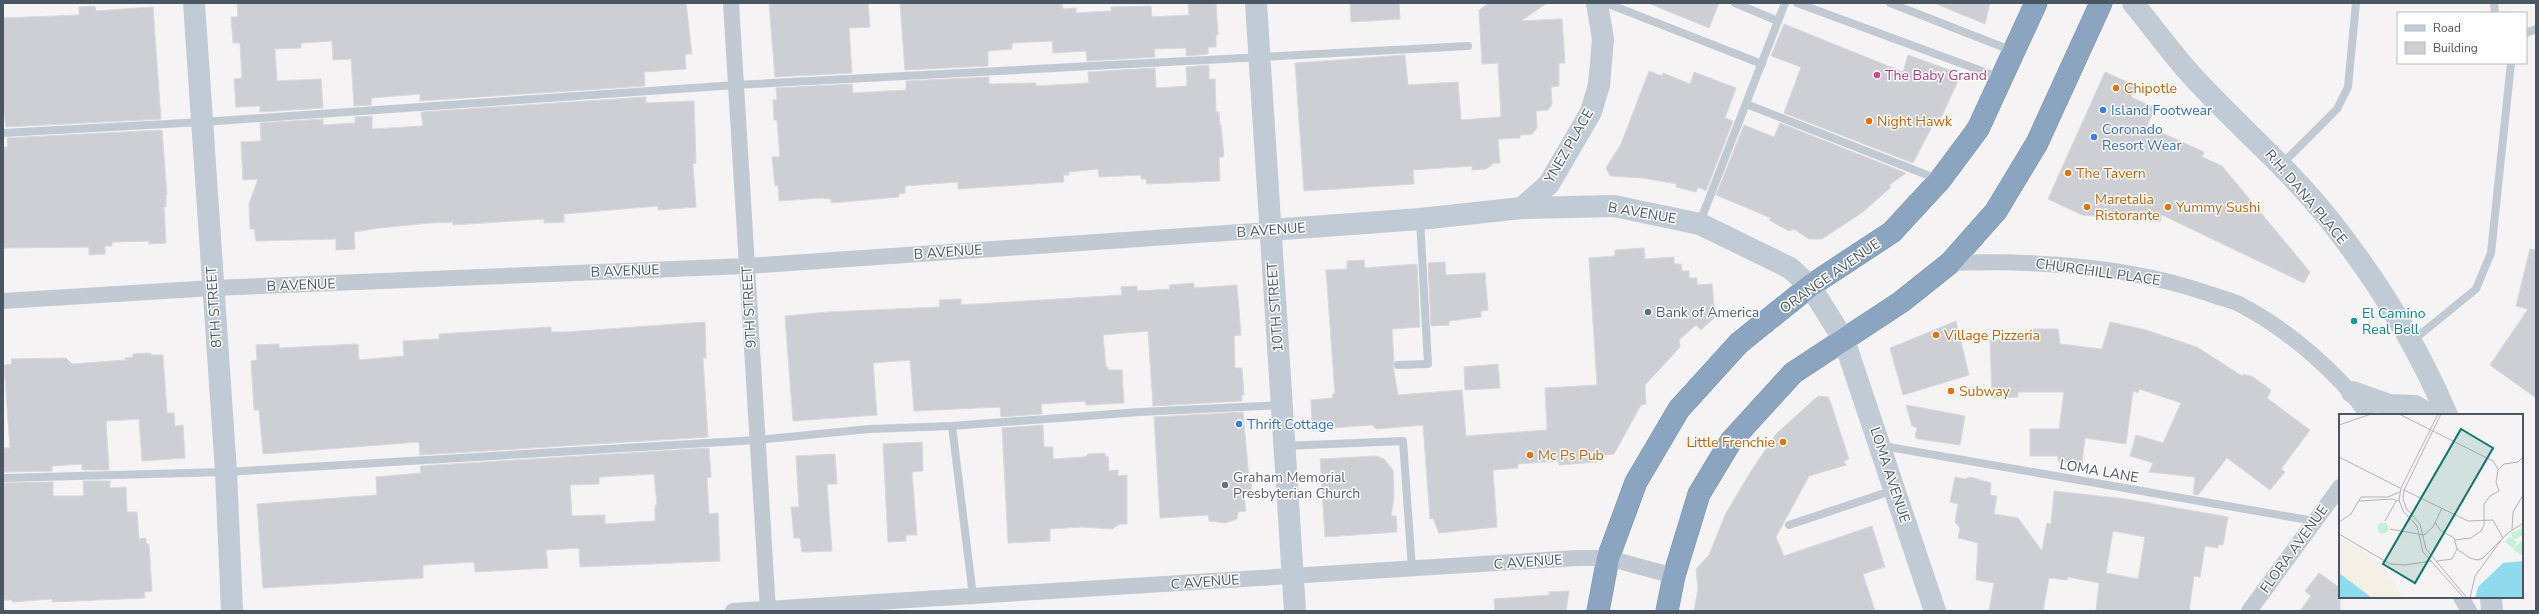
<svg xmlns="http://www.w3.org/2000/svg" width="2539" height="614" viewBox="0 0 2539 614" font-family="'Nunito Sans',sans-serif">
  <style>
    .building { fill: #cdcfd5; stroke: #d7d9de; fill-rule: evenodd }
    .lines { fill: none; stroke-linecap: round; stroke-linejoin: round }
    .highway-casing { stroke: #7690ad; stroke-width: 23 }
    .lane { stroke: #c1cad2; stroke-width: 8 }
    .street { stroke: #c1cad2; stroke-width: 16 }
    .secondary { stroke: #c1cbd6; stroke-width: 22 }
    .highway { stroke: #8ba5c1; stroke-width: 22 }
    .hotel-dot { fill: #d1479c; stroke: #fff; stroke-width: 1.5 }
    .food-dot { fill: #e8710a; stroke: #fff; stroke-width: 1.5 }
    .shop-dot { fill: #3f7fe0; stroke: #fff; stroke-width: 1.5 }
    .service-dot { fill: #5c6f8a; stroke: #fff; stroke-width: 1.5 }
    .culture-dot { fill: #0f9aa8; stroke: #fff; stroke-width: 1.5 }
    .worship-dot { fill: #6b7280; stroke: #fff; stroke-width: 1.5 }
    .labels { text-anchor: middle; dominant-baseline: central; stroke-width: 3; stroke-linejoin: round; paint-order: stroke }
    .hotel-label { font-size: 14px; fill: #b23c85; stroke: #fff; text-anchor: start }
    .food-label { font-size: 14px; fill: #c56008; stroke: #fff; text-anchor: start }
    .shop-label { font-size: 14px; fill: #366cbe; stroke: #fff; text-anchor: start }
    .street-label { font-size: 14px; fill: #4a5661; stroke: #fff }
    .service-label { font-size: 14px; fill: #4e5e75; stroke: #fff; text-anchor: start }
    .culture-label { font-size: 14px; fill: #0d838f; stroke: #fff; text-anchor: start }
    .worship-label { font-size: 14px; fill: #5b616d; stroke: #fff; text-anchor: start }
    .inset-road { fill: none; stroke: #b1b4b9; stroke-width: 1 }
    .view { fill: #0f766e; fill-opacity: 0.15; stroke: #0f766e; stroke-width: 2 }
    .inset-edge { fill: none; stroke: #4a5661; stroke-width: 2 }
  </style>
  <rect width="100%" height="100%" fill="#f5f3f3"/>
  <!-- building -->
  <g class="building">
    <path d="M237 3H686L692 54H685L686 69 644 72 645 86 420 101V94L372 98 371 105 354 106 351 59 333 60 332 41 301 43V48L275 49 277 81 321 79 323 108 260 112V106L236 107 234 79 242 78 240 43H233L231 17H238Z"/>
    <path d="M769 3H868L870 27 849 28 852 73 775 77Z"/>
    <path d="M900 3H1062L1063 9 1076 8V13L1111 11V7L1151 6 1152 17 1189 15 1188 3H1216L1218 35H1216V47H1208V54L1186 56V48L1154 49 1155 57 1087 61 1086 51 1053 53 1052 41 1012 43V49L988 51V66L905 70Z"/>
    <path d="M1350 3H1399L1400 19 1351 22Z"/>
    <path d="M1489 3H1547L1521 21 1562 19 1565 63H1559V86L1551 87 1552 104 1548 110 1536 111 1537 128 1532 134 1520 135V138L1498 139 1500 163H1494L1486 169 1472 170V166L1413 170 1414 184 1304 191 1295 63 1405 55 1408 85 1458 82 1461 120 1501 117 1498 63 1482 64 1479 10Z"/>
    <path d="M1648 3H1719L1709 28Z"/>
    <path d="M1934 3H1990L1985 24Z"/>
    <path d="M95 6 96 11 153 7 161 119 6 127 3 103V18L79 15V7Z"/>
    <path d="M1784 24 1903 72 1908 55 1955 72 1958 81 1939 122 1935 121 1913 163 1784 113 1801 67 1771 56Z"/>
    <path d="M1209 65V79H1215L1216 112H1219L1220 125H1221L1224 157H1219L1220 181 1147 184 1146 179H1141V175L1099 177 1098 169 1069 172V175H1063L1064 182 958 189V182L905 186V193L899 194V197L831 203V199L821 198 779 201 778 185 775 186 772 157H780L777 120H774L773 100H777L776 88 852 84 853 93 906 90V81L989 77V84L1036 83V86L1089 83 1088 72 1155 68 1156 88 1187 86 1186 67Z"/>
    <path d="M1649 71 1662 76 1663 73 1690 84 1694 72 1736 88 1725 118 1733 121 1706 191 1698 187 1696 192 1676 187 1677 184 1643 178 1610 176 1606 168 1621 144Z"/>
    <path d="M2105 72 2136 86 2131 97 2155 108 2147 126 2204 152 2202 157 2222 166 2310 272 2304 283 2162 215 2160 222 2082 215 2048 199Z"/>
    <path d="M646 97V103L694 101 696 163 693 164 696 207 658 210V206L564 214V222L544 223V219L453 225V222L430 223 379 228 354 232 355 249 336 250V239L256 241 254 229H250L249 204 258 179 243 180 241 142 261 141 260 123 323 119V125L355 123V117L372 116V129L423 126 421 112Z"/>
    <path d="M1780 123 1906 173 1889 185 1891 187 1863 212 1822 239H1809L1794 229 1789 231 1769 220 1771 218 1716 195 1744 125 1774 137Z"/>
    <path d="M162 130 167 195H166V207H164L166 243 149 244V241L112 242V246H105V254L89 255V247L3 248V147H8L7 138Z"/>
    <path d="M1644 248 1645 259 1674 257V264H1681L1682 271H1689V278H1697V285L1712 284 1715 317 1701 330 1696 325 1679 340 1680 347 1645 385 1646 404 1641 405 1614 454 1596 456V462L1559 465V461L1518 464V468L1493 470 1497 527 1439 533 1433 518 1430 519 1423 425 1376 429 1372 425 1320 429 1312 422 1311 400 1333 398 1332 394H1335L1326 270 1347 269V261L1364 260 1365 268 1417 264 1420 327 1392 329 1394 361 1393 366 1397 389 1398 395 1462 390 1466 436 1547 430 1545 388 1597 385 1589 258 1615 256V250Z"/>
    <path d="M2530 249 2536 250V398L2490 365 2528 309 2516 306Z"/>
    <path d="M1445 262 1446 275 1485 273 1488 310 1481 311V317L1449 321V325L1431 326 1428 263Z"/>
    <path d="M1194 283V288L1237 285 1241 335 1234 336 1235 368H1242L1244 395H1242V401L1153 406 1148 331 1103 335 1106 367H1108V370H1122L1124 403 1086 405 1085 401 1041 404 1042 414 1001 417 1000 407 914 411 910 360 873 363 877 415 793 421 785 316 828 312 940 307 939 300 961 299V305L1122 295 1121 287 1137 286V291L1170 289 1169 285Z"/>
    <path d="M1956 321 1969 375 1903 395 1890 348Z"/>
    <path d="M705 322 706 358H703L708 437 420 455 419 442 263 454 259 410H254L251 361 257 360 256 345 279 344V348L358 344 359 360 404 356 403 341 439 339V334L551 327V332H566Z"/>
    <path d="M2110 322 2146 330 2197 347 2242 376 2243 374 2253 377 2271 390 2267 398 2310 430 2281 469 2285 472 2270 490 2227 458 2198 495 2193 494 2195 477 2149 472 2153 463 2130 456 2136 435 2163 443 2181 403 2139 389 2138 393 2133 391 2126 444 2085 438 2082 464 2058 461V456H2030V429H2059L2064 392H2018V397L1992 398 1990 340H2000V334L2031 333V329H2058L2060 344 2102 349Z"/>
    <path d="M151 353V355H163L167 413H174L175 426 183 425 185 458 142 461 139 419 106 421 109 470H82V464L52 466V471L3 472V448H10L4 365 12 364 11 359 66 358 72 364 126 360 125 358 133 357V354Z"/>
    <path d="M1498 364 1500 388 1465 390 1464 367Z"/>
    <path d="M1818 396 1828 397 1830 401 1849 459 1844 461 1846 465 1809 476 1776 537 1784 556 1872 526 1885 567 1863 574 1875 611H1694L1698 589 1696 569 1709 555 1726 513 1751 471 1776 434Z"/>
    <path d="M1906 405 1965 416 1960 445 1918 439 1915 437 1917 428 1912 426Z"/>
    <path d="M1243 412 1249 478 1252 480 1251 490 1244 496 1246 511 1238 512 1237 519 1225 523 1209 521 1208 515 1160 518 1154 417Z"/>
    <path d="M1043 425 1044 447H1053V459L1085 457 1088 454 1105 453V457L1108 456 1109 471 1118 470V476L1127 475V524H1120L1112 529 1082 527 1050 529V541L1008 543 1002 428Z"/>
    <path d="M922 442 923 471 912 472 917 535H906V541L888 542 883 444Z"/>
    <path d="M709 448 711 477 707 478 709 514 718 513 720 561 580 567 579 548 546 550 548 568 475 572 474 562 423 565V578L263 588 257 504 377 495 376 477 421 473 420 466ZM654 474 657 505H655V521L605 524V515L572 516 570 485 599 484V477Z"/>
    <path d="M835 454 837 484H827L832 551 802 552 800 538H794L791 507H799L796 456Z"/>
    <path d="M1377 456 1384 459 1393 470 1394 497 1391 516H1396L1397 532 1325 537 1320 459Z"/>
    <path d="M1955 477 1965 479 1970 477 1991 483 1990 495 1997 496 1994 514 2018 518 2042 551 2047 523 2051 524 2054 491 2126 499 2228 517 2223 545H2218V548L2205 546 2200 577 2194 576 2189 611H2096L2099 583 2068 577 2067 580 2049 578 2043 611H1989L1994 583 1976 580 1978 543 1958 538 1960 528 1955 522 1958 504 1950 502ZM2113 531 2145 537 2138 579 2106 573Z"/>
    <path d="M83 481H110V488L126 487 127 512H137L139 539 146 538V544H149L152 591 144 592 145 598 52 602V599L12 602V600H3V483L53 482V496H84Z"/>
    <path d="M2319 573 2340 588V611H2300L2311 596 2305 591Z"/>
    <path d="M1569 591 1566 611H1495L1494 599 1549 595V592Z"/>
  </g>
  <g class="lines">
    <!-- highway casing -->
    <g class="highway-casing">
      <g id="highway">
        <path d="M1598 611 1608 558 1636 482 1679 409 1739 343 1810 286 1892 232 1940 180 1978 129 2036 3"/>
        <path d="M1667 611 1674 576 1699 494 1731 441 1793 373 1901 302 1950 263 1996 211 2037 143 2101 3"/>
      </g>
    </g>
    <!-- lane -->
    <g class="lane">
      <path d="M1606 3 1762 64"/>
      <path d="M1735 3 1778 21"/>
      <path d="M1797 3 2001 78"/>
      <path d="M1890 3 2013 51"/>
      <path d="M2494 3 2495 13"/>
      <path d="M2526 33 2536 29"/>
      <path d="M1746 104 1940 180"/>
      <path d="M3 133 202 122 736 85 1468 46"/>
      <path d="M2282 164 2337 109 2348 87 2356 3"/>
      <path d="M1700 222 1785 3"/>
      <path d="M2411 342 2476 289 2491 253 2511 63"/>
      <path d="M1398 365 1428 364 1420 219"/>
      <path d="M952 426 973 596"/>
      <path d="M1284 446 1403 441 1412 569"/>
      <path d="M1883 446 2314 521"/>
      <path d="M3 478 226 472 757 440 869 429 952 426 1140 412 1281 405"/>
      <path d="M1789 525 1894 490"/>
    </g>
    <!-- street -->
    <g class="street">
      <path d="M731 3 768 611"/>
      <path d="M1950 263C2035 260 2130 266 2210 294 2220 298 2232 300 2241 305 2287 329 2339 373 2368 415"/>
      <path d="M3 301 213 288 747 266 1270 230"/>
      <path d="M2461 597 2469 611"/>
      <path d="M733 611 1578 558H1608L1674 576"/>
      <path d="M2249 611 2340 487"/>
    </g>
    <!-- secondary -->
    <g class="secondary">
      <path d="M194 3 226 472 232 611"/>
      <path d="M1256 3 1295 611"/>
      <path d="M2133 3C2151 25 2168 48 2186 69 2232 121 2285 164 2328 218 2376 278 2417 345 2447 415"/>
      <path d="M1522 208 1549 184 1591 112 1599 85 1603 39 1597 3"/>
      <path d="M1270 230 1420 219 1522 208 1614 206 1700 224 1790 268 1810 286 1844 340 1935 611"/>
      <path d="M2352 392 2389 405 2415 406 2430 415"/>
      <path d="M2491 597 2492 611"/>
    </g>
    <!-- highway -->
    <use href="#highway" class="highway"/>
  </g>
  <!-- markers -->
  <circle class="hotel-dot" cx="1877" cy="75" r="4"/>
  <g class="food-dot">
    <circle cx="2116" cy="88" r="4"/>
    <circle cx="1869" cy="121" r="4"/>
    <circle cx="2068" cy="173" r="4"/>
    <circle cx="2087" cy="207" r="4"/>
    <circle cx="2168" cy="207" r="4"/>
    <circle cx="1936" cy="335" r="4"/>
    <circle cx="1951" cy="391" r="4"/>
    <circle cx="1783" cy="442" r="4"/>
    <circle cx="1530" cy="455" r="4"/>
  </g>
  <g class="shop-dot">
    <circle cx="2103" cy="110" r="4"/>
    <circle cx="2094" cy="137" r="4"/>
    <circle cx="1239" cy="424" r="4"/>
  </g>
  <circle class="service-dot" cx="1648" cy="312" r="4"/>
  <circle class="culture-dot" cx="2354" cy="321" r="4"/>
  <circle class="worship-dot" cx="1225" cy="485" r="4"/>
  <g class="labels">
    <!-- hotel labels -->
    <g class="hotel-label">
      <text x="1885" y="75">The Baby Grand</text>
    </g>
    <!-- food labels -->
    <g class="food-label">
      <text x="2124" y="88">Chipotle</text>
      <text x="1877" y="121">Night Hawk</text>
      <text x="2076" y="173">The Tavern</text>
      <text x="2095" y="199">Maretalia<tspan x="2095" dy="16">Ristorante</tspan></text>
      <text x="2176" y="207">Yummy Sushi</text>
      <text x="1944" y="335">Village Pizzeria</text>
      <text x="1959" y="391">Subway</text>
      <text x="1775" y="442" text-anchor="end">Little Frenchie</text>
      <text x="1538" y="455">Mc Ps Pub</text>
    </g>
    <!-- shop labels -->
    <g class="shop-label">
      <text x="2111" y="110">Island Footwear</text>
      <text x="2102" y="129">Coronado<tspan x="2102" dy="16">Resort Wear</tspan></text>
      <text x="1247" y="424">Thrift Cottage</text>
    </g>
    <!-- street labels -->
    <g class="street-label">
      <text transform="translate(1569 146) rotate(-60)">YNEZ PLACE</text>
      <text transform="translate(2306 197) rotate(50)">R.H. DANA PLACE</text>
      <text transform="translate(1642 213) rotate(10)">B AVENUE</text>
      <text transform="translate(1271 230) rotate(-4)">B AVENUE</text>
      <text transform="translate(948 252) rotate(-4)">B AVENUE</text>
      <text transform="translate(625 271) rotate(-2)">B AVENUE</text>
      <text transform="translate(2098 272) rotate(8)">CHURCHILL PLACE</text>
      <text transform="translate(1830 276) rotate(-35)">ORANGE AVENUE</text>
      <text transform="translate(301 285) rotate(-2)">B AVENUE</text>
      <text transform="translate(214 307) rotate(-94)">8TH STREET</text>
      <text transform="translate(749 307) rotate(-93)">9TH STREET</text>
      <text transform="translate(1275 307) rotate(-94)">10TH STREET</text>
      <text transform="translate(2099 471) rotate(10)">LOMA LANE</text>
      <text transform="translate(1890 475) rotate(72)">LOMA AVENUE</text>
      <text transform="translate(2294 549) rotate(-54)">FLORA AVENUE</text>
      <text transform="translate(1528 562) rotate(-4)">C AVENUE</text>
      <text transform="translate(1205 582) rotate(-4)">C AVENUE</text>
    </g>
    <!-- service labels -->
    <g class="service-label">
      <text x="1656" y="312">Bank of America</text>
    </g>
    <!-- culture labels -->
    <g class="culture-label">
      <text x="2362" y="313">El Camino<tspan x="2362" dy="16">Real Bell</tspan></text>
    </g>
    <!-- worship labels -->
    <g class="worship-label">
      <text x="1233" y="477">Graham Memorial<tspan x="1233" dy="16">Presbyterian Church</tspan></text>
    </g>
  </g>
  <!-- overview -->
  <g transform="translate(2339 414)">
    <rect width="184" height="184" fill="#f5f3f3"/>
    <path d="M38.5 114a5.5 5.5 0 1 1 11 0a5.5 5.5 0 1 1-11 0ZM184 114V121L174 126 178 128 174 134 166 128 170 123 174 125 172 119ZM184 125V142L174 135Z" fill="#c3f1d5"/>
    <path d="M0 122 44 151 64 184H0Z" fill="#f5f0e5"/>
    <path d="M184 147V184H136L139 173 164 149ZM0 159 4 162 33 184H0Z" fill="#90daee"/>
    <path class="inset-road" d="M60 0 154 47 159 55M99 0 62 74 60 86 64 97 78 112 84 138 125 184M102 0 65 76 64 85 67 94 81 110 87 135 128 184M0 11 32 0M0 43 61 74M65 76 129 107 154 106 164 124M20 87 54 85 57 87M46 107 57 87 60 86M0 108 12 100 22 83H49L61 78M96 108 101 116 115 124 118 135 131 144 138 146 144 144 169 119 184 109M51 115 85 121 94 113 103 94M173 116 174 98 184 81M0 120 51 150 66 151 93 147M116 126 132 124 142 117 145 111V90L151 82 160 77 157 68 159 56 165 50 179 48 184 43M98 147 113 145 118 135M131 184 136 162 163 125"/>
    <path class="view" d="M122 15 154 34 76 169 44 150Z"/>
    <rect width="184" height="184" class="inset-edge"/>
  </g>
  <!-- border -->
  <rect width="2539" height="614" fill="none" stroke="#4a5661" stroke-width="8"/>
  <!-- legend -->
  <rect x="2397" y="12" width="130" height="52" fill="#ffffff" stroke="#b7bbc0"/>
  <rect x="2405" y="25" width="20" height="6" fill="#c1cbd6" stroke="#b7bbc0"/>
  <text x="2433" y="32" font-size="12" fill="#4a5661">Road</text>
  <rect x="2405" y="42" width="20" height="12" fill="#cdcfd5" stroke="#b7bbc0"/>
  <text x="2433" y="52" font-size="12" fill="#4a5661">Building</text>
</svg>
